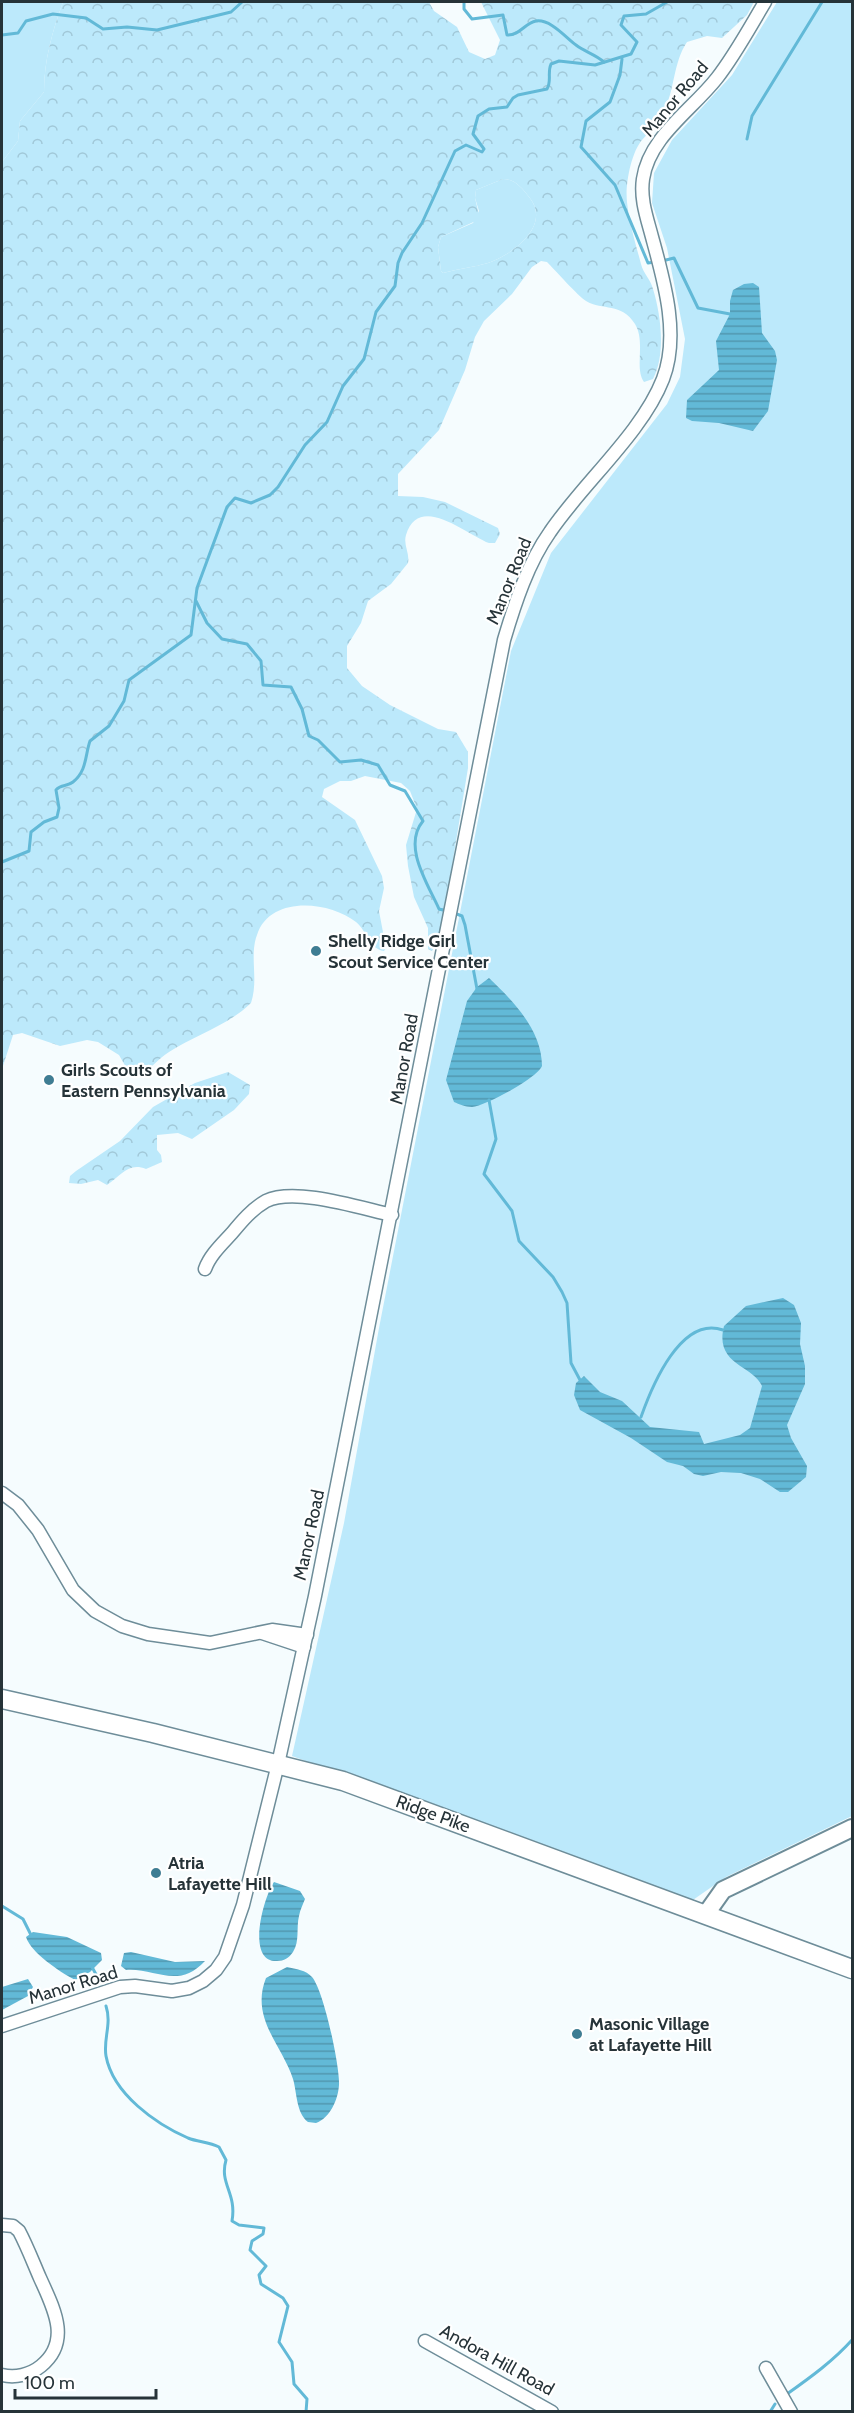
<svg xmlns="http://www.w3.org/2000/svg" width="854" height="2413" viewBox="0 0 854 2413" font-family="Cabin,sans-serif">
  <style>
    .green { fill: #bce9fb }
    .forest { fill: url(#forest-crowns); fill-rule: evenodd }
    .water { fill: url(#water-rules) }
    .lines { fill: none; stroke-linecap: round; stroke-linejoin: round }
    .stream { stroke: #62b9d7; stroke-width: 3 }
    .street-casing { stroke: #6e8d99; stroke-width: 15 }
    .secondary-casing { stroke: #6e8d99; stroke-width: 20 }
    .primary-casing { stroke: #6e8d99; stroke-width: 21 }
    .street { stroke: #fff; stroke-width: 12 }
    .secondary { stroke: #fff; stroke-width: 16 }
    .primary { stroke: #fff; stroke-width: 18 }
    .poi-dot { fill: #3f7d93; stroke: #fff; stroke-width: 2 }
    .labels { text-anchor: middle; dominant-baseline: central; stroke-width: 4.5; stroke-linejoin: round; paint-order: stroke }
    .street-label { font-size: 18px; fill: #263338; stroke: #fff }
    .poi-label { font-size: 18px; font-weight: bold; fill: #263338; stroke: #fff; text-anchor: start }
  </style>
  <defs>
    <pattern id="forest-crowns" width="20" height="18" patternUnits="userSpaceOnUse" patternTransform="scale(1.5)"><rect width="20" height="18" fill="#bce9fb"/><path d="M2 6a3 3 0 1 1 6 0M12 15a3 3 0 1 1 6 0" fill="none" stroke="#a1c8d8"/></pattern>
    <pattern id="water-rules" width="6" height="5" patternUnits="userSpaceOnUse" patternTransform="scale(1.5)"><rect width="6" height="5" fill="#62b9d7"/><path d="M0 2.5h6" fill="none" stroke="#5197af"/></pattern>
  </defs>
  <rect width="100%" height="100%" fill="#f5fcfe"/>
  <!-- green -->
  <g class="green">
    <path d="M2 2H63C52 32 44 61 44 92L20 121 18 141 2 162Z"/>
    <path d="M777 2H852V1816L726 1877 690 1902 292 1756 344 1523 379 1328 511 651 551 553 667 404 680 377 685 339 667 248 652 203 654 173 672 140 732 75Z"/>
    <path d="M503 179C515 179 522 188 529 197 552 225 514 254 488 263 474 267 458 269 443 273L441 271 438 247 441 237 473 223 479 211 475 198 476 190Z"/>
  </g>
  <!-- forest -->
  <g class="forest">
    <path d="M63 2H429L434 11 457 27 469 52 485 59 495 55 500 40 481 2H754L747 15 722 38 707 36 687 42C673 63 675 89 664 111 659 123 650 131 642 140 631 153 625 185 627 202 629 222 636 245 641 264 643 273 651 280 653 289 661 315 666 354 653 379L644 382C634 368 646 342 635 324 621 302 603 311 586 301 578 296 555 270 547 262L541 261 532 267 512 294 484 321 475 337 465 370 439 430 398 474V496L423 497 445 502 498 528 500 534 495 543H489C467 535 419 492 406 535 403 545 410 553 408 563L391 584 368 601 361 623 347 646V668L362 686 390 705 438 729 456 732 468 752V768L440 939 432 951 428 949V928L414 897 408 866 406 845 417 809 410 791 401 783 365 776 351 781H340L324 789 322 797 355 820 382 876 384 888 379 911 386 948 384 951C369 949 367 931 356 922 329 901 270 895 257 935 249 956 259 979 251 1003 229 1025 195 1035 169 1052 157 1059 149 1072 136 1077L127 1069 119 1055 98 1042 87 1040 60 1046 22 1033 13 1035 2 1069V162L18 141 20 121 44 92C44 61 52 32 63 2ZM503 179C515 179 522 188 529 197 552 225 514 254 488 263 474 267 458 269 443 273L441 271 438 247 441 237 480 219 475 198 476 190Z"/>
    <path d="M228 1072 250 1085 249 1094 234 1110 192 1139 178 1133 157 1135V1150L161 1155 162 1162 146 1169C128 1162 121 1176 107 1185L98 1180 81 1184 69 1183 70 1176 76 1171 120 1141 153 1107 195 1083Z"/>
  </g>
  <!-- water -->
  <g class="water">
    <path d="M753 283 759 287 762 333 775 351 777 360 768 411 753 431 719 423 692 421 686 418 687 400 719 370 716 341 730 314V301L733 290 744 284Z"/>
    <path d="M489 978C513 1001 542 1030 542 1066 537 1078 486 1106 472 1107 465 1107 459 1104 454 1102L446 1080 467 1001 477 987Z"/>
    <path d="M783 1298 794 1305 801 1323 800 1344 805 1366V1384L787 1425 791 1438 807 1466 806 1477 788 1492H780L760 1479 741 1473 721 1472 703 1476 694 1474 683 1466 667 1462 631 1438 580 1410 574 1395 576 1383 584 1376 600 1392 622 1401 650 1427 699 1432 704 1444 740 1435 750 1428 762 1386C753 1365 714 1365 724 1326L746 1306Z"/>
    <path d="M274 1882 300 1891 305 1899C303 1904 300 1910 299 1916 296 1928 300 1941 293 1952 289 1958 284 1961 277 1961 245 1962 264 1896 274 1882Z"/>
    <path d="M33 1932 67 1937 101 1953 102 1960 90 1972 75 1980C60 1972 31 1953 26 1937Z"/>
    <path d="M131 1952 175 1962 205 1961C178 1990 156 1968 126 1970L121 1966 124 1953Z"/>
    <path d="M287 1967C296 1969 306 1970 312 1977 324 1991 340 2067 339 2085 338 2100 330 2118 316 2123L308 2122C296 2113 297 2092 293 2079 282 2045 250 2018 266 1978Z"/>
    <path d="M28 1979 33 1987 28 1996 2 2010V1987Z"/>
  </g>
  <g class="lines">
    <!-- stream -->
    <g class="stream">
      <path d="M464 2V9L472 19 503 15 507 35C519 36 525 23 536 21 551 19 566 38 576 45 585 52 595 54 604 62"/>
      <path d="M2 35 18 33 26 21 53 14 86 18 103 29 127 27 157 30 231 12 242 2"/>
      <path d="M622 59 620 75 610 102 586 121 581 147 615 185 648 263 655 262"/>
      <path d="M747 139 752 116 822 2"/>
      <path d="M662 261 674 258 698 308 730 314"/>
      <path d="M196 601 207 623 222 639 247 644 261 661 263 685 291 687 302 709 309 736 318 740 340 762 361 760 378 765 390 785 405 791 423 821C402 846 428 884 439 909L447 911"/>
      <path d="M2 862 29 851 31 832 44 822 57 817 59 808 56 790C61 784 67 787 73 782 87 771 85 755 90 741L109 726 124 701 129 680 191 635 197 588 227 507 235 498 251 503 270 495 278 487 305 445 327 422 343 386 364 359 376 312 395 286 398 263 402 253 422 223 455 151 466 145 482 152 484 149 473 134 478 116 489 109 507 107 513 98 518 95 547 89C552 81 547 73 551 64L559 61 595 65 631 54 637 42 621 25 624 16 646 14 667 2"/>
      <path d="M454 913 462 916 465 925 477 989"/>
      <path d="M489 1100 496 1139 484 1174 512 1211 519 1241 553 1277 562 1292 567 1303 571 1363 580 1380"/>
      <path d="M641 1417C652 1386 681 1315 723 1330"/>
      <path d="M2 1906 23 1919 31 1935"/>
      <path d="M92 1967 98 1978"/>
      <path d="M106 2006C112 2024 103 2039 106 2056 113 2094 156 2124 188 2138 198 2142 209 2142 219 2147L226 2160C219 2184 237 2193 232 2221L239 2225 264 2228 263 2234 252 2241 250 2250 266 2266 259 2275 261 2284 283 2298 288 2306 279 2342 292 2362 294 2384 307 2399 306 2412"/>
      <path d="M787 2394C811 2377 833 2361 852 2340"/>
      <path d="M770 2412 775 2404"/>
    </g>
    <!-- street casing -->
    <g class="street-casing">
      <g id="street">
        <path d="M205 1269C210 1255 222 1244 232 1233 242 1221 252 1209 266 1201 295 1187 360 1208 392 1215"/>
        <path d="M2 1493 18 1505 38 1530 73 1590 95 1611 122 1626 148 1634 210 1643 272 1630 307 1635"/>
        <path d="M262 1633 304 1647"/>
        <path d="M2 2026 120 1987 135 1986 172 1991 189 1988 203 1981 216 1970 225 1957 243 1905 278 1764 315 1596 504 640C515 603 528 563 550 532 583 483 642 433 663 379 680 335 664 281 652 237 647 218 640 199 643 179 649 137 692 110 717 78 735 55 750 27 765 2"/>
        <path d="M2 2225 13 2226 19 2231C27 2246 33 2262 40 2278 53 2307 72 2341 41 2366 30 2375 15 2378 2 2375"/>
        <path d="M425 2341 552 2412"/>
        <path d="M766 2368 791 2412"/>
      </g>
    </g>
    <!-- secondary casing -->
    <g class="secondary-casing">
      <path id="secondary" d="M706 1914 723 1890 852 1828"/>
    </g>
    <!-- primary casing -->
    <g class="primary-casing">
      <path id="primary" d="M2 1699 153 1733 343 1781 852 1969"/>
    </g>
    <!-- street -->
    <use href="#street" class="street"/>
    <!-- secondary -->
    <use href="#secondary" class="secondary"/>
    <!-- primary -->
    <use href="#primary" class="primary"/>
  </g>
  <!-- markers -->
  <g class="poi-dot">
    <circle cx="316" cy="951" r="6"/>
    <circle cx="49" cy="1080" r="6"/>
    <circle cx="156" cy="1873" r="6"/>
    <circle cx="577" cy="2034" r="6"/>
  </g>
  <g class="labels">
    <!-- street labels -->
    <g class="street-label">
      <text transform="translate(675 99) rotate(-50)">Manor Road</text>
      <text transform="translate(509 581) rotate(-68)">Manor Road</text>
      <text transform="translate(404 1059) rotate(-80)">Manor Road</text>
      <text transform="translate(309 1535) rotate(-78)">Manor Road</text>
      <text transform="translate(433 1814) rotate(20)">Ridge Pike</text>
      <text transform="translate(73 1985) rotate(-17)">Manor Road</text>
      <text transform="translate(497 2360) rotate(29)">Andora Hill Road</text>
    </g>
    <!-- poi labels -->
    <g class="poi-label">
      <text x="328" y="941">Shelly Ridge Girl<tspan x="328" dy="21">Scout Service Center</tspan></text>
      <text x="61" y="1070">Girls Scouts of<tspan x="61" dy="21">Eastern Pennsylvania</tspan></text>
      <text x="168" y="1863">Atria<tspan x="168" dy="21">Lafayette Hill</tspan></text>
      <text x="589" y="2024">Masonic Village<tspan x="589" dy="21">at Lafayette Hill</tspan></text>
    </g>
  </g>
  <!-- border -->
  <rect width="854" height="2413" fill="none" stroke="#263338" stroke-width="6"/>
  <!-- scale -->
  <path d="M15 2389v9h141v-9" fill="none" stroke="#263338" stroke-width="3"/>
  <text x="24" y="2389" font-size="18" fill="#263338" stroke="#ffffff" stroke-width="4.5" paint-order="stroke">100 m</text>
</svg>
